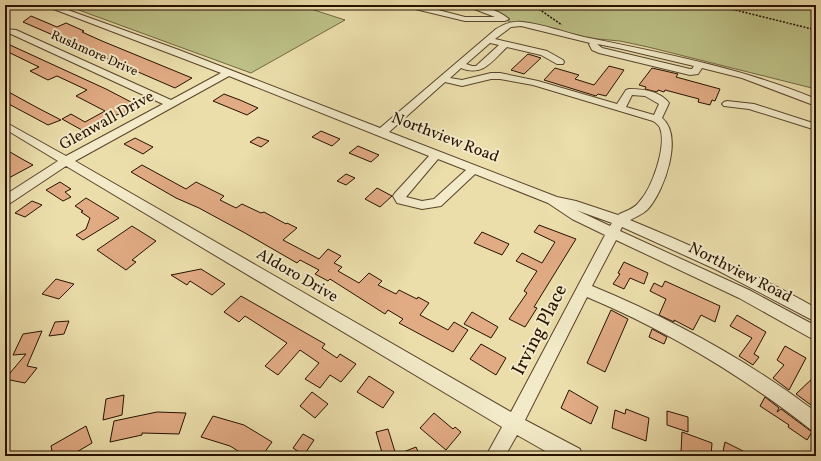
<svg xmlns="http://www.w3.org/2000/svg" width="821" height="461" viewBox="0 0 821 461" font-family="Vollkorn,serif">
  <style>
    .green { fill: #bcc086; stroke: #726843 }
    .building { fill: #e1ab84; stroke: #271100 }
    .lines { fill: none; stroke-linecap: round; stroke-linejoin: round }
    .minor-casing { stroke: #58442b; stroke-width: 2 }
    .path { stroke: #271100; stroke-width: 1.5; stroke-dasharray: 2 1.5; stroke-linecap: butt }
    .minor { fill: #f2eac8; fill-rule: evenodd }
    .labels { text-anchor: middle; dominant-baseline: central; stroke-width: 4; stroke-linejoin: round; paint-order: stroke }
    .far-street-label { font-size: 13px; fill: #271100; stroke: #f2eac8 }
    .street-label { font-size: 16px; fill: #271100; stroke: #f2eac8 }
    .near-street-label { font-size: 19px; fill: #271100; stroke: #f2eac8 }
  </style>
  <rect width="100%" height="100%" fill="#ebdeab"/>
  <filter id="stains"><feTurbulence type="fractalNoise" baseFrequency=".005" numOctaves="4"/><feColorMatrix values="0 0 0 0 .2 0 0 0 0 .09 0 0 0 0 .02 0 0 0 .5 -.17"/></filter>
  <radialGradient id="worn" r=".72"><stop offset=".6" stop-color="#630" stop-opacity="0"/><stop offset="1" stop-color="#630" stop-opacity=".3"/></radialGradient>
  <!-- green -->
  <g class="green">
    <path d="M65 5H324L314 10 345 20 251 73Z"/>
    <path d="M463 5H816V89L648 47 620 41 587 38 514 23Z"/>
  </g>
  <!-- building -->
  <g class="building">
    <path d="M31 16 57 27 66 23 84 31 82 32 102 41 192 78 175 88 23 22Z"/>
    <path d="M10 45 106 89 131 102 135 109 107 118 113 121 89 134 62 119 71 114 85 122 105 111 76 96 87 90 57 76 48 80 30 71 39 67 6 51Z"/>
    <path d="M528 54 541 58 524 74 511 70Z"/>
    <path d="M609 66 624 70 606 96 598 94 596 96 544 80 555 68 579 75 575 79 594 85Z"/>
    <path d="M652 68 678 74 676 77 720 89 715 101 712 100 710 105 698 102 699 99 665 90 664 92 658 90 657 92 645 89 646 87 639 85Z"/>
    <path d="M5 90 36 107 61 120 48 125 5 102Z"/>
    <path d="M224 94 240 100 258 108 247 115 213 101Z"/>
    <path d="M321 131 340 139 332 146 312 137Z"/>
    <path d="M258 137 269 141 261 147 250 142Z"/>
    <path d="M135 138 153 147 143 154 124 144Z"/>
    <path d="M358 146 379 155 371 162 349 153Z"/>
    <path d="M5 149 22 159 33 165 5 180Z"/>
    <path d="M142 165 186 189 196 182 224 196 220 200 236 208 242 204 261 213 264 212 286 224 287 223 297 228 283 240 319 259 328 249 341 256 334 263 342 267 338 271 359 283 369 273 382 281 378 285 396 294 399 290 417 299 418 297 429 303 420 315 448 330 454 322 468 330 453 352 399 323 403 319 388 310 385 314 330 279 328 281 315 274 319 270 300 260 297 263 245 233 199 208 176 198 131 172Z"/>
    <path d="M346 174 355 178 346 185 337 181Z"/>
    <path d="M60 182 71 189 65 192 71 197 63 201 46 190Z"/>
    <path d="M377 188 392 196 380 207 365 199Z"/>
    <path d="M86 198 119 218 83 240 76 235 86 229 90 218 81 212 83 211 75 206Z"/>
    <path d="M32 201 42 205 25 217 15 213Z"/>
    <path d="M539 225 576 239 534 307 537 308 525 327 509 319 527 293 524 291 537 271 516 261 522 253 542 263 555 242 534 232Z"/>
    <path d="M132 226 156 241 132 260 136 262 126 270 97 250Z"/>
    <path d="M482 232 509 244 502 255 474 243Z"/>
    <path d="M624 262 648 273 644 284 630 278 624 289 613 284 620 274 618 273Z"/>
    <path d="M201 269 225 284 212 295 190 281 187 285 171 275Z"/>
    <path d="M56 279 74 284 59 299 42 294Z"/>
    <path d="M665 281 720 306 715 322 701 315 693 330 674 320V322L659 315 666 299 650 291 654 283 662 287Z"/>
    <path d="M241 296 325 344 322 348 337 358 340 354 356 364 341 382 330 375 320 388 305 379 319 363 300 350 278 375 265 366 287 343 245 316 239 322 224 312Z"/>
    <path d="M611 310 628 319 605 372 587 363Z"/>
    <path d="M472 312 498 327 491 338 464 324Z"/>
    <path d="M737 315 766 332 754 354 759 357 753 365 739 356 752 338 730 326Z"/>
    <path d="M69 321 64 334 49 336 55 322Z"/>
    <path d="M652 329 667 337 664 344 649 337Z"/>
    <path d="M42 331 27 366 37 368 25 383 5 379 26 354 13 355 23 334Z"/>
    <path d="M481 344 506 358 496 375 470 359Z"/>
    <path d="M785 346 806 358 789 390 773 378 784 365 777 360Z"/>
    <path d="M816 375V393L811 405 796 394Z"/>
    <path d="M369 376 394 392 383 408 357 392Z"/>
    <path d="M569 390 598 407 591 424 561 408Z"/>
    <path d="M312 392 328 404 315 418 300 406Z"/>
    <path d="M124 395 122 415 103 420 106 399Z"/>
    <path d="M765 397 779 408 777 412 781 409 812 432 807 440 788 427 789 425 760 406Z"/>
    <path d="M626 409 649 418 646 441 612 428 615 410 625 414Z"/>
    <path d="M667 411 688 417V432L667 425Z"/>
    <path d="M157 412 186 413 179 434 142 433V435L110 442 114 421Z"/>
    <path d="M434 413 453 429 455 427 461 432 446 450 420 428Z"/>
    <path d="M213 416 244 425 272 442 262 456H246L230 446 201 437Z"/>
    <path d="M86 426 92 443 70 456H53L51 446Z"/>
    <path d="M388 429 396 455 416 447 420 456H383L376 432Z"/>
    <path d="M682 432 712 443 711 456H692L681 452Z"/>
    <path d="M303 434 314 440 304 455 293 448Z"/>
    <path d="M725 442 753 456H722Z"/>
  </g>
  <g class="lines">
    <!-- minor casing -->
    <g class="minor-casing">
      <g id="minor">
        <path d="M43 5H54L179 50 380 128 496 29C504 24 512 21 522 22 543 24 563 32 584 37 663 53 742 68 816 99V106L742 78 702 68 698 74 690 75 599 53 592 50 589 44 590 43 521 26 511 27 495 39 547 51 563 60 564 62 563 64H557L541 55 507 47C492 61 483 77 461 68L450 78 462 80 491 73H500L538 81 617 104 626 90 629 89C643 89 660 91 669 103L662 118C684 136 664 191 648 209 643 214 636 217 630 220 693 246 756 274 816 308V322L715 269 622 227 620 231 749 290 816 326V341L739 298 616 240 592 286C672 319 747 360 816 412V432L810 429C741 375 668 331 587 297L525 420 580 449 582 456H554L517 435 505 456H486L502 427 66 166 9 204 5 205V195L58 161 5 129V122L66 156 163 104 11 34 5 33V29L16 30 171 100 221 73ZM490 43 499 45 476 66H472L466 64ZM597 44 618 48 694 66 692 69H690L602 48ZM229 76 429 156 395 193 393 196 397 203 422 209 441 206 475 174 548 203 572 219 605 235 511 412 75 161ZM491 79H500L533 85 653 121C656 123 659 125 660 128 667 146 652 189 639 202 634 209 625 211 618 215L576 201 557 197 389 132 445 82 462 86ZM632 95 645 96 659 104 654 115 626 107ZM438 159 466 170 434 199 422 201 406 197ZM576 210 612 223 610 226Z"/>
        <path d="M406 5H419L465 17H495L464 5C480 5 497 9 509 19L505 21H465L407 7Z"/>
        <path d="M727 101 754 104 816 124V130L749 109 724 106 722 104 724 102Z"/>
      </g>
    </g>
    <!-- path -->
    <g class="path">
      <path d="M533 5 562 25"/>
      <path d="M715 5 816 30"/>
    </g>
    <!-- minor -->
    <use href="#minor" class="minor"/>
  </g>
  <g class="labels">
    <!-- far-street labels -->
    <g class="far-street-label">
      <text transform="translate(94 54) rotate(24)">Rushmore Drive</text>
    </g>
    <!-- street labels -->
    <g class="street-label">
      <text transform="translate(107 121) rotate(-29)">Glenwall Drive</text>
      <text transform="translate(445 138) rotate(21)">Northview Road</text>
      <text transform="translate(740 273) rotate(27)">Northview Road</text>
      <text transform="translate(297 276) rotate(30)">Aldoro Drive</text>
    </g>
    <!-- near-street labels -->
    <g class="near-street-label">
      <text transform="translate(540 330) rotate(-63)">Irving Place</text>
    </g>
  </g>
  <!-- margin -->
  <rect width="821" height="461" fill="none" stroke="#ebdeab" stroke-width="20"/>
  <rect x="6" y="6" width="809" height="449" fill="none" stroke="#271100" stroke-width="2"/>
  <rect x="10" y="10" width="801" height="441" fill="none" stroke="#271100"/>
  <rect width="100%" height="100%" filter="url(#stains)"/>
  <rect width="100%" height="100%" fill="url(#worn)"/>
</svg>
